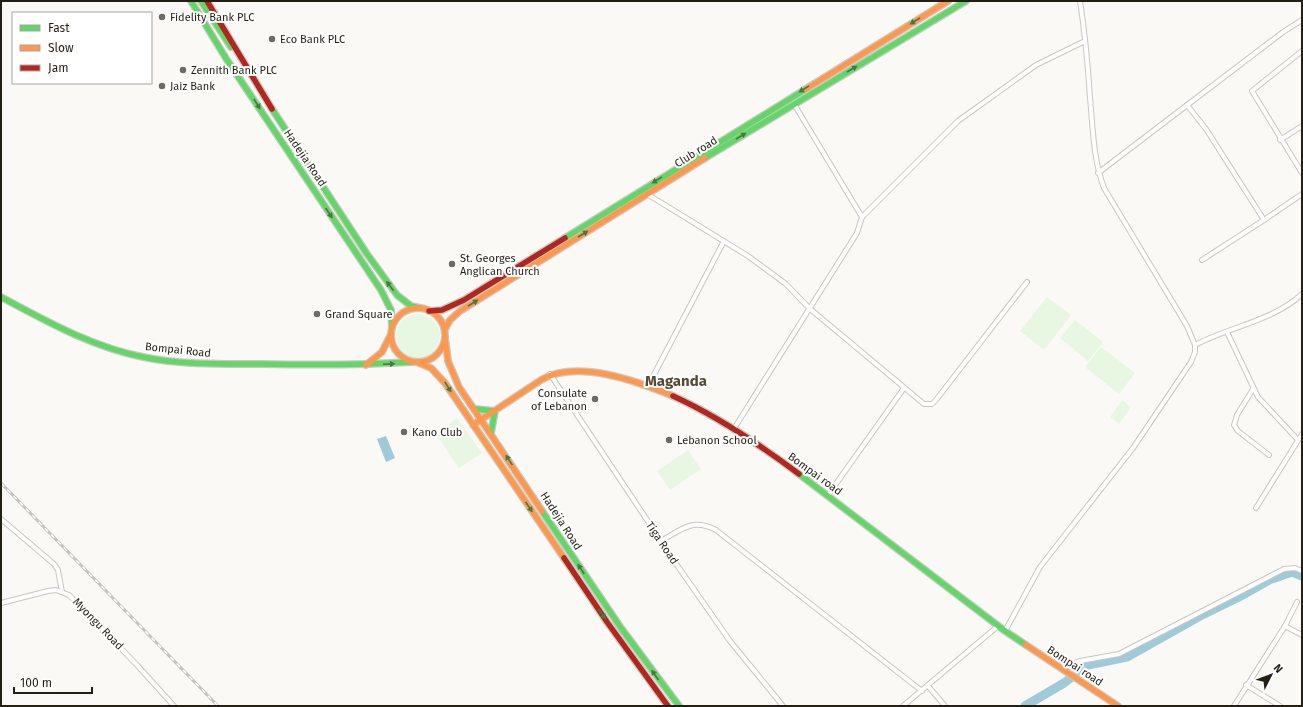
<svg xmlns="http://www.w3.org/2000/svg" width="1303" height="707" viewBox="0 0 1303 707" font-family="'Fira Sans',sans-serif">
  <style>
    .green { fill: #e7f7e2 }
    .water { fill: #9fcada }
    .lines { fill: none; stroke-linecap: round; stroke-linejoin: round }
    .river { stroke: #9fcada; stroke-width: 9 }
    .street-casing { stroke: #cbc7c1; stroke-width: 6 }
    .fast-casing { stroke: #cbc7c1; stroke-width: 8 }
    .slow-casing { stroke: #cbc7c1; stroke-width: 8 }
    .jam-casing { stroke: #cbc7c1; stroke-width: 8 }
    .street { stroke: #fefefe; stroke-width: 4 }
    .fast { stroke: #63d668; stroke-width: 5.5 }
    .slow { stroke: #ff974d; stroke-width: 5.5 }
    .jam { stroke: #b3261e; stroke-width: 5.5 }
    .rail-casing { stroke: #c5c4c3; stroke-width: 3 }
    .rail { stroke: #fff; stroke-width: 1.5; stroke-dasharray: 4.5; stroke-linecap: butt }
    .oneway { fill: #447a3e }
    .poi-dot { fill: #6f6b64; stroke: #fff; stroke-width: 1.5 }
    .labels { text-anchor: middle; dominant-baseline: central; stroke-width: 4; stroke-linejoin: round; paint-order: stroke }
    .poi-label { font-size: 11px; fill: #241f15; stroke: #fff; text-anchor: start }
    .street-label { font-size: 11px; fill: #241f15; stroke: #fff }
    .district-label { font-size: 15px; font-weight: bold; fill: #554932; stroke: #fff }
  </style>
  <rect width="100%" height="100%" fill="#fbf9f6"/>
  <!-- green -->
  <g class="green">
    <path d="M1047 297 1071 315 1044 350 1020 331Z"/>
    <circle cx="418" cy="336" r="22"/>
    <path d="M1075 320 1103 342 1088 361 1060 338Z"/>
    <path d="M1101 347 1135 373 1119 394 1085 367Z"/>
    <path d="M1122 400 1131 407 1119 424 1110 417Z"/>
    <path d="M457 418 482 453 459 468 436 434Z"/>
    <path d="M688 450 701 469 670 490 657 471Z"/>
  </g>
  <!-- water -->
  <path class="water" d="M386 436 395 458 386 462 377 439Z"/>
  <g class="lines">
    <!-- river -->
    <path class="river" d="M1025 706 1064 683 1088 665 1127 657 1200 616 1239 597 1269 580 1292 572 1302 576"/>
    <!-- street casing -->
    <g class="street-casing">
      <g id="street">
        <path d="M1302 51 1252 91 1302 173"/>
        <path d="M794 104 862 217"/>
        <path d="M1187 105 1206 129 1264 220 1202 260"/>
        <path d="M1280 140 1302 126"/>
        <path d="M1098 173 1283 32 1302 20"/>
        <path d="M647 194 748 256 786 284 809 308 924 404H932L936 400 1027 282"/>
        <path d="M1264 220 1302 194"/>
        <path d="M1227 332 1258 397 1298 440"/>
        <path d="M1195 345C1229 327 1273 321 1302 294"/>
        <path d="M550 374 679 568 730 641 783 706"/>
        <path d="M648 386 724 241"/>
        <path d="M1253 389 1237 415 1234 425 1238 431 1269 455"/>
        <path d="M735 427 857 233 862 217 958 121 1036 65 1085 41"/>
        <path d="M828 495 904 388"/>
        <path d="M1256 508 1302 434"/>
        <path d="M1 519 54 564 58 570 62 592"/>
        <path d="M661 541C682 529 692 518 716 530L922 691"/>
        <path d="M1 603 48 591 56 590 69 595 137 665 174 706"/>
        <path d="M1285 626 1302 635"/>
        <path d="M1005 631 1040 567 1133 448 1191 362 1195 352V345L1187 326 1104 188C1093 158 1093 129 1090 98 1088 66 1085 33 1080 1"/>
        <path d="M1061 668 1080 661 1119 654 1284 569 1295 568 1302 571"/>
        <path d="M1246 685 1280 706"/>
        <path d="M928 686 945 706"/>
        <path d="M903 706 998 626"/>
        <path d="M1234 706 1285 626 1297 602"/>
      </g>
    </g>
    <!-- fast casing -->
    <g class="fast-casing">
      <g id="fast">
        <path d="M191 1 227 60 381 290 391 310 392 328"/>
        <path d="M201 1 231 47"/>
        <path d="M272 109 367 254 397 295 411 306 420 308"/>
        <path d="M705 158 966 1"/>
        <path d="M565 238 806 89"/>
        <path d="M1 297C46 321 92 347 143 357 181 365 222 364 261 364 312 365 362 365 413 362"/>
        <path d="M475 409 495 411 491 433"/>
        <path d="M799 474 1005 631 1026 645"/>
        <path d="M542 511 621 628 679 706"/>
      </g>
    </g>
    <!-- slow casing -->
    <g class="slow-casing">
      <g id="slow">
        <path d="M806 89 948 1"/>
        <circle cx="418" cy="335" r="27"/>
        <path d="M445 329 450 320 460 311 705 158"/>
        <path d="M445 338 448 361 459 387 542 511"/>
        <path d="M419 363 431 368 445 383 564 558"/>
        <path d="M366 365 382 352 391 334"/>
        <path d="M473 425 541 380C577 359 637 381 673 396"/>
        <path d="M1026 645 1118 706"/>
      </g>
    </g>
    <!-- jam casing -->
    <g class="jam-casing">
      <g id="jam">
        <path d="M207 1 272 109"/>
        <path d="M429 311 442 310 464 300 565 238"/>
        <path d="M673 396C719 417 759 444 799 474"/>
        <path d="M564 558 607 622 668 706"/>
      </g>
    </g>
    <!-- street -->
    <use href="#street" class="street"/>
    <!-- fast -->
    <use href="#fast" class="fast"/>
    <!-- slow -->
    <use href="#slow" class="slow"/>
    <!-- jam -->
    <use href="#jam" class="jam"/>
    <!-- rail casing -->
    <g class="rail-casing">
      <path id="rail" d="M1 483 218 706"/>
    </g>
    <!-- rail -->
    <use href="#rail" class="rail"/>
  </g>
  <!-- one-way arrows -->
  <defs><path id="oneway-solid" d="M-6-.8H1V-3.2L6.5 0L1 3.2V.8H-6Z"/></defs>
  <g class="oneway">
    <use href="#oneway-solid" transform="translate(915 21) rotate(148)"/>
    <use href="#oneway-solid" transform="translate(852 69) rotate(-31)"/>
    <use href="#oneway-solid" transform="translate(804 89) rotate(148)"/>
    <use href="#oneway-solid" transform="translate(257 104) rotate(57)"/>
    <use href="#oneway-solid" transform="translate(741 136) rotate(-31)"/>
    <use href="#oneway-solid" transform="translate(657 180) rotate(148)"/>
    <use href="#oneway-solid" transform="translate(329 213) rotate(56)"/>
    <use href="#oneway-solid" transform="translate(583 234) rotate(-32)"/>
    <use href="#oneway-solid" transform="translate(390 286) rotate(-127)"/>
    <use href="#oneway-solid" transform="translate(473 303) rotate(-32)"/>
    <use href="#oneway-solid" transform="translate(389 364) rotate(-3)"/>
    <use href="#oneway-solid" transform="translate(448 387) rotate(58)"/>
    <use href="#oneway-solid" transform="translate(509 460) rotate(-124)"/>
    <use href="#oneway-solid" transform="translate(529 507) rotate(56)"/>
    <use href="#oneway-solid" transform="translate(581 569) rotate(-123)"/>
    <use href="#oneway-solid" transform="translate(602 614) rotate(56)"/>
    <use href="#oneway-solid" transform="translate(655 675) rotate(-126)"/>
  </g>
  <!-- markers -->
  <g class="poi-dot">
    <circle cx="162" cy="17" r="4"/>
    <circle cx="272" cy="39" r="4"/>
    <circle cx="183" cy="70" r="4"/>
    <circle cx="162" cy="86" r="4"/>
    <circle cx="452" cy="264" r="4"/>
    <circle cx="317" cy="314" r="4"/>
    <circle cx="595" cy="399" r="4"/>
    <circle cx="404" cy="432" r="4"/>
    <circle cx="669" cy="440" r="4"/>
  </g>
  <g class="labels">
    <!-- poi labels -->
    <g class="poi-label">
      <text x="170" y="17">Fidelity Bank PLC</text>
      <text x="280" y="39">Eco Bank PLC</text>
      <text x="191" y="70">Zennith Bank PLC</text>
      <text x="170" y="86">Jaiz Bank</text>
      <text x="460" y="258">St. Georges<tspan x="460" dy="13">Anglican Church</tspan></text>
      <text x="325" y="314">Grand Square</text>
      <text x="587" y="393" text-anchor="end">Consulate<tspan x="587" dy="13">of Lebanon</tspan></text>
      <text x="412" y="432">Kano Club</text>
      <text x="677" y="440">Lebanon School</text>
    </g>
    <!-- street labels -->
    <g class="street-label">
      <text transform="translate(696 152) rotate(-32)">Club road</text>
      <text transform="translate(305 158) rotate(56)">Hadejia Road</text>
      <text transform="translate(178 350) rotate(6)">Bompai Road</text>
      <text transform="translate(815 474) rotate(36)">Bompai road</text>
      <text transform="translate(561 521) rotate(57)">Hadejia Road</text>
      <text transform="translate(662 543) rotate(56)">Tiga Road</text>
      <text transform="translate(98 624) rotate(46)">Myongu Road</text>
      <text transform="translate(1075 666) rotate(33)">Bompai road</text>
    </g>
    <!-- district labels -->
    <g class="district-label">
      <text x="676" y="381">Maganda</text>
    </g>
  </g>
  <!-- border -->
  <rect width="1303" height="707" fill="none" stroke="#241f15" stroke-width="4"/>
  <!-- legend -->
  <rect x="12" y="12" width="140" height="72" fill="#ffffff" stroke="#a7a5a1"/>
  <rect x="20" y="25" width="20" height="6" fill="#63d668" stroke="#a7a5a1"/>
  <text x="48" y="32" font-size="12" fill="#241f15">Fast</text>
  <rect x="20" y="45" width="20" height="6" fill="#ff974d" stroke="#a7a5a1"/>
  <text x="48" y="52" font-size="12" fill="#241f15">Slow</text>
  <rect x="20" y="65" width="20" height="6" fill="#b3261e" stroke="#a7a5a1"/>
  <text x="48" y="72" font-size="12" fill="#241f15">Jam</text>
  <!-- north arrow -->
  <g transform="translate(1271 675) rotate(48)" stroke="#ffffff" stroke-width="3" paint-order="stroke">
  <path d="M0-3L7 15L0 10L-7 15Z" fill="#241f15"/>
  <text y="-6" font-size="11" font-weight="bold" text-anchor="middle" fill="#241f15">N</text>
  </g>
  <!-- scale -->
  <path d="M14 687v6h78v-6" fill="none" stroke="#241f15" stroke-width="2"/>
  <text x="20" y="687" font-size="12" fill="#241f15" stroke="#ffffff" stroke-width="3" paint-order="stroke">100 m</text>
</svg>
